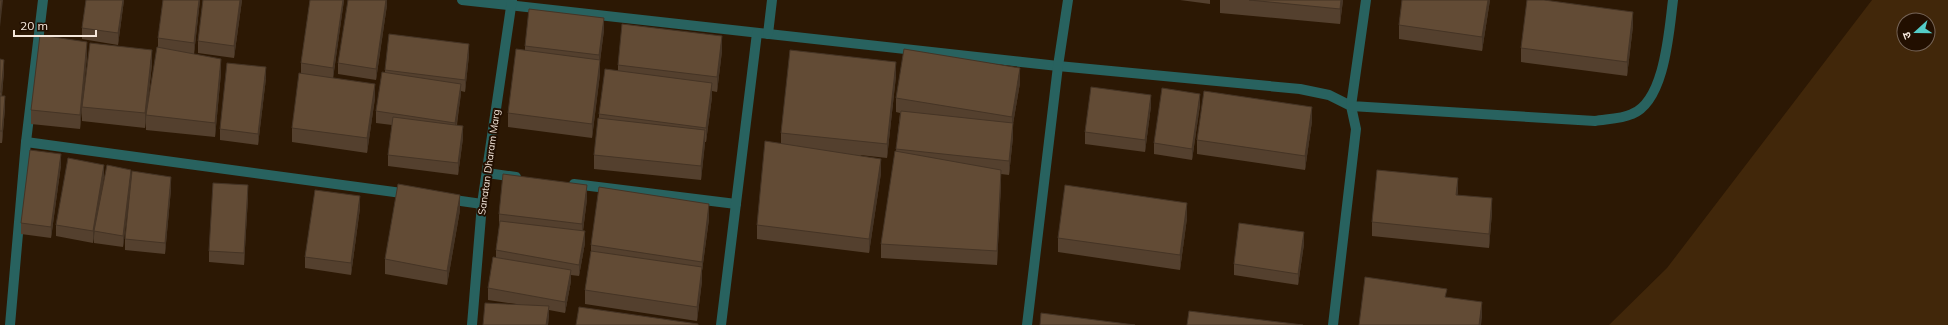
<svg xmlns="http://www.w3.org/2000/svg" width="1948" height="325" viewBox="0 0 1948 325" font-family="Mulish,'Noto Sans Devanagari',sans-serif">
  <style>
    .green { fill: #41270a; fill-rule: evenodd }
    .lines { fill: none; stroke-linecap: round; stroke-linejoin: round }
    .minor { stroke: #28625f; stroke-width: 10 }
    .wall { fill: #54402e }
    .shaded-wall { fill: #453425 }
    .building { fill: #624b35; stroke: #453425 }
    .labels { text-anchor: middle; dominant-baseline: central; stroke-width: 4; stroke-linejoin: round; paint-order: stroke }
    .street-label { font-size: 10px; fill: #f5e7db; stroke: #220f00 }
  </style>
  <rect width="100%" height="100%" fill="#2c1804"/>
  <!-- green -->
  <path class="green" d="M1872 0H1948V325H1609L1667 268ZM1904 20H1928V44H1904Z"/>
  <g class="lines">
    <!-- minor -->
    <g class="minor">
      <path d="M462 0 1058 66 1300 89 1329 95 1351 106 1356 129 1333 325"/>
      <path d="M1366 0 1351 106 1595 121C1607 119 1621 119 1632 114 1665 101 1669 31 1673 0"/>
      <path d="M768 34 772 0"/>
      <path d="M26 142 409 194"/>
      <path d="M487 173 516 177"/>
      <path d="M574 184 736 204"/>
      <path d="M447 199 482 204"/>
      <path d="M10 325 26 142 43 0"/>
      <path d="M472 325 482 204 512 0"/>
      <path d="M721 325 757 33"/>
      <path d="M1027 325 1058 66 1068 0"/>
    </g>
  </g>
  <!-- wall -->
  <g class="wall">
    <path d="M86 0H124L118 45 82 39V28Z"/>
    <path d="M163 0H200L194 54 221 73 215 137 146 130V115L158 47V38Z"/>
    <path d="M203 0H242L234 58 198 53V41Z"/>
    <path d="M310 0H344L333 78 375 98 367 153 292 142V128L301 74V63Z"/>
    <path d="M387 0V5L376 80 338 74V63Z"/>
    <path d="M1180 0H1210V4Z"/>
    <path d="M1220 0H1343L1340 24 1220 13Z"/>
    <path d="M1402 0H1490L1482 51 1399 39V25Z"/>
    <path d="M1633 26 1627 76 1521 62V48Z"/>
    <path d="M604 30 600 61V74L592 138 508 127V113L525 51V46Z"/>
    <path d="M722 51 717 92 712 91V97L706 142H705L701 180 594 169V155L599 118V114L618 71V65Z"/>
    <path d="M469 55 465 92 461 91 457 125 463 138 458 175 388 166V155L392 125 376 123V111L385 73V70Z"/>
    <path d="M87 56 80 129 31 124V110Z"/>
    <path d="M0 59 4 71 2 96 5 108 2 143H0Z"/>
    <path d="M152 64 145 128 82 121V107Z"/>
    <path d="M896 76 887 158 860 155 881 173 869 253 757 239V225L781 143V133Z"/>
    <path d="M266 78 258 145 220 140V129Z"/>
    <path d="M1020 83 1013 124V137L1009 175 1001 174V184L997 265 881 258V244L896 151 900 113 896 112V98Z"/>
    <path d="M1200 105 1192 160 1154 154V143Z"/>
    <path d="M1151 106 1145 152 1085 144V132Z"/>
    <path d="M1312 121 1305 170 1197 154V140Z"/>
    <path d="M61 165 51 238 21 234V223Z"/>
    <path d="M104 176 99 208 131 181 123 247 94 243V234L93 243 56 236V225Z"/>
    <path d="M171 189 165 254 125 250V239Z"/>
    <path d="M1458 192 1457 195 1492 212 1489 248 1372 236V222Z"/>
    <path d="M248 197 244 265 209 262V251Z"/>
    <path d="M587 199 583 231 585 243 579 276 571 275V281L565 313 549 310 548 325H483L516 304 488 300V288L496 257V250L499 228V214Z"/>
    <path d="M360 208 351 275 305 268V257Z"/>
    <path d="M460 210 447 285 385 274V259Z"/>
    <path d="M1187 218 1180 270 1058 252V238Z"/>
    <path d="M709 219 702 271V281L697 321 585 304V290L591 252V245Z"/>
    <path d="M1304 244 1298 285 1234 275V264Z"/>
  </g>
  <!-- shaded-wall -->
  <g class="shaded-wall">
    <path d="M2 0H3L0 27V16Z"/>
    <path d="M123 0H124L118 45V33Z"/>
    <path d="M199 0H200L194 54V43Z"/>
    <path d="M240 0H242L234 58V46Z"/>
    <path d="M343 0H344L333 79V68Z"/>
    <path d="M386 0H387V5L376 80V69Z"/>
    <path d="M1341 0H1343L1340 24V9Z"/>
    <path d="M1488 0H1490L1482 51V37Z"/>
    <path d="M1633 12V26L1627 76V62Z"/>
    <path d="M604 18V30L600 61V74L592 138V124L599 65V55Z"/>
    <path d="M722 36V51L717 92V77Z"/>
    <path d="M87 42V56L80 129V115Z"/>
    <path d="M469 44V55L465 92V80Z"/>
    <path d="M152 50V64L145 128V113Z"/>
    <path d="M221 59V73L215 137V123Z"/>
    <path d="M4 60V71L1 103V92Z"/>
    <path d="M896 62V76L887 158V144Z"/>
    <path d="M266 67V78L258 145V134Z"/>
    <path d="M1020 68V83L1013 124V137L1009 175V161L1012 131V117Z"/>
    <path d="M712 83V97L706 142V128Z"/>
    <path d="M375 84V98L367 153V138Z"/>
    <path d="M461 84V95L455 134V123Z"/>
    <path d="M1200 94V105L1192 160V149Z"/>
    <path d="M1151 95V106L1145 152V140Z"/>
    <path d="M5 96V108L2 143V131Z"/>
    <path d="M1312 107V121L1305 170V156Z"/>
    <path d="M463 126V138L458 175V163Z"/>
    <path d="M705 130V144L701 180V166Z"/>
    <path d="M61 154V165L51 238V227Z"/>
    <path d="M881 159V173L869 253V239Z"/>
    <path d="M104 165V176L93 243V231Z"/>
    <path d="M131 170V181L123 247V236Z"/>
    <path d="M1001 170V184L997 265V251Z"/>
    <path d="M171 177V189L165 254V243Z"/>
    <path d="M1458 178V192L1456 209V195Z"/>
    <path d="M248 185V197L244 265V253Z"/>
    <path d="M587 185V199L582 238V224Z"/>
    <path d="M460 195V210L447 285V271Z"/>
    <path d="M360 196V208L351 275V263Z"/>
    <path d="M1492 198V212L1489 248V234Z"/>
    <path d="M1187 203V218L1180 270V255Z"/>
    <path d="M709 204V219L702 271V281L697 321V307L702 272V262Z"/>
    <path d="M585 231V243L579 276V265Z"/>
    <path d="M1304 232V244L1298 285V274Z"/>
    <path d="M571 270V281L565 313V302Z"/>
    <path d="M1482 302V318L1481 325H1479Z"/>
    <path d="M549 306V317L548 325H546Z"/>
  </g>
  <!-- building -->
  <g class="building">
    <path d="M0 0H2L0 16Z"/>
    <path d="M86 0H123L118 33 82 28Z"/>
    <path d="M163 0H199L194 43 158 38Z"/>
    <path d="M203 0H240L234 46 198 41Z"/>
    <path d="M310 0H343L333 68 301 63Z"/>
    <path d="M348 0H386L376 69 338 63Z"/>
    <path d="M1249 0H1341L1340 9Z"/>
    <path d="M1402 0H1488L1482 37 1399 25Z"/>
    <path d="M1527 0H1544L1633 12 1627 62 1521 48Z"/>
    <path d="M529 9 604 18 599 55 525 46Z"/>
    <path d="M622 24 722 36 717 77 618 65Z"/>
    <path d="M389 34 469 44 465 80 385 70Z"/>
    <path d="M40 35 87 42 80 115 31 110Z"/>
    <path d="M90 43 152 50 145 113 82 107Z"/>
    <path d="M157 47 221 59 215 123 146 115Z"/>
    <path d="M516 49 600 60 592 124 508 113Z"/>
    <path d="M904 49 1020 68 1012 117 896 98Z"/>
    <path d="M790 50 896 62 887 144 781 133Z"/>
    <path d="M0 59 4 60 1 92H0Z"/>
    <path d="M227 63 266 67 258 134 220 129Z"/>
    <path d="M605 69 712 83 706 128 599 114Z"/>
    <path d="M382 72 461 84 455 123 376 111Z"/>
    <path d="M299 73 375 84 367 138 292 128Z"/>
    <path d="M1091 87 1151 95 1145 140 1085 132Z"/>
    <path d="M1162 88 1200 94 1192 149 1154 143Z"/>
    <path d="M1204 91 1312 107 1305 156 1197 140Z"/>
    <path d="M0 96H5L2 131H0Z"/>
    <path d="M901 111 1013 123 1009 161 896 149Z"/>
    <path d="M393 117 463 126 458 163 388 155Z"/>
    <path d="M598 118 705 130 701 166 594 155Z"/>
    <path d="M765 141 881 159 869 239 757 225Z"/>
    <path d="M30 150 61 154 51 227 21 223Z"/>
    <path d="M895 151 1001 170 997 251 881 244Z"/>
    <path d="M68 158 104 165 93 231 56 225Z"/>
    <path d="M107 165 131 170 123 236 94 231Z"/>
    <path d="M1377 170 1458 178 1456 195 1492 198 1489 234 1372 222Z"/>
    <path d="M132 171 171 177 165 243 125 239Z"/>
    <path d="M503 174 587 185 582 224 499 214Z"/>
    <path d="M213 183 248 185 244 253 209 251Z"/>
    <path d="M398 184 460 195 447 271 385 259Z"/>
    <path d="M1065 185 1187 203 1180 255 1058 238Z"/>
    <path d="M599 187 709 204 702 262 591 245Z"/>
    <path d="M315 190 360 196 351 263 305 257Z"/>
    <path d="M500 221 585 231 579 265 496 250Z"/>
    <path d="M1239 223 1304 232 1298 274 1234 264Z"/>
    <path d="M591 251 702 267 697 307 585 290Z"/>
    <path d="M493 257 571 270 565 302 488 288Z"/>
    <path d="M1365 277 1447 289 1445 297 1482 302 1479 325H1359Z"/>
    <path d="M485 303 549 306 546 325H483Z"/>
    <path d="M579 307 698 324V325H576Z"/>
    <path d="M1189 311 1303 325H1187Z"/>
    <path d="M1041 313 1135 325H1040Z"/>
  </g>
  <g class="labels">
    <!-- street labels -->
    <g class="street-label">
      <text transform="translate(489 162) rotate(-82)">Sanatan Dharam Marg</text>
    </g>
  </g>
  <!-- north arrow -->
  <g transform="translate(1916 32) rotate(249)"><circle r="19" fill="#220f00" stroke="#766558"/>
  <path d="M0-3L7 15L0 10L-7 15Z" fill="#54cdc8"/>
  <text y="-6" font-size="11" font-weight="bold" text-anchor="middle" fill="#f5e7db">उ</text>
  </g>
  <!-- scale -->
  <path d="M14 30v6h82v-6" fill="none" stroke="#f5e7db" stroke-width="2"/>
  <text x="20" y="30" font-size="12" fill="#f5e7db" stroke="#220f00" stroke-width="3" paint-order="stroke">20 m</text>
</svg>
